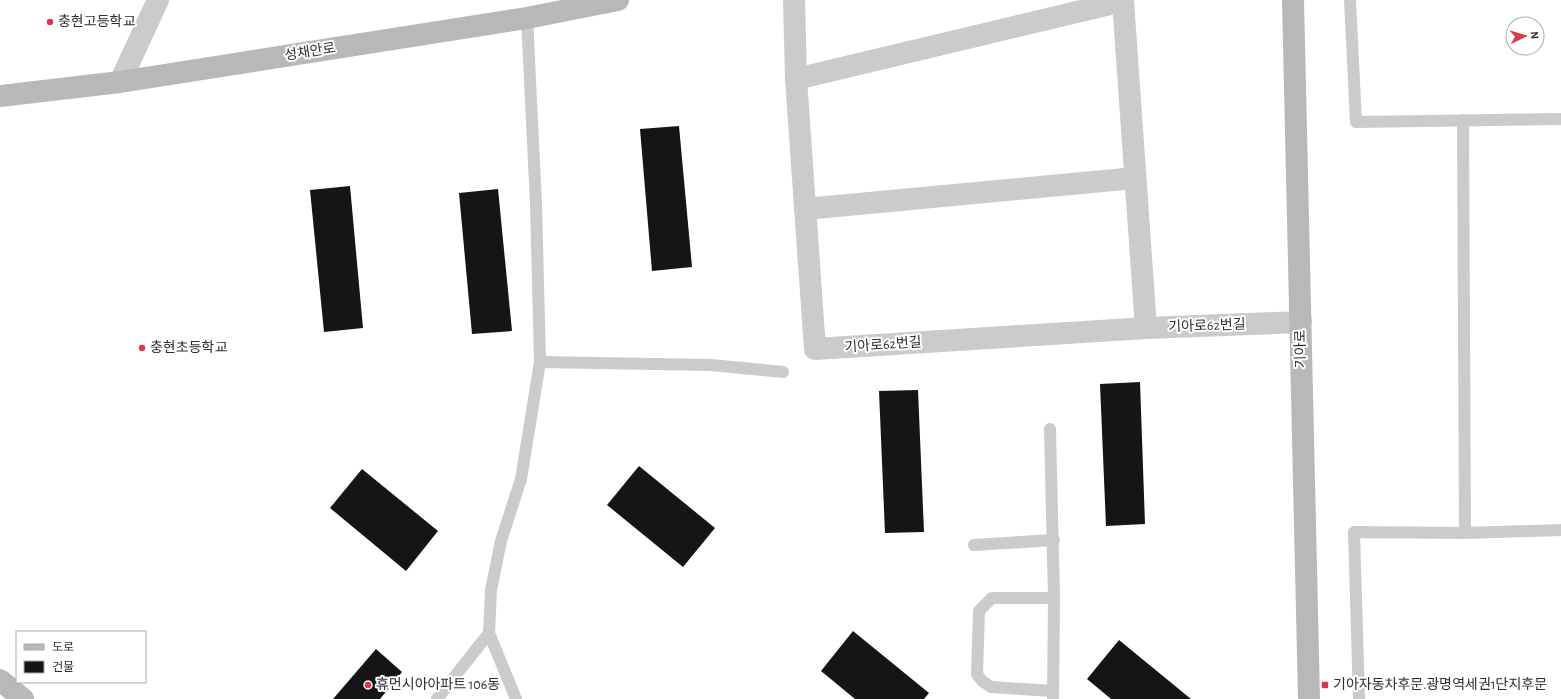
<svg xmlns="http://www.w3.org/2000/svg" width="1561" height="699" viewBox="0 0 1561 699" font-family="'Alegreya Sans','Noto Sans KR',sans-serif">
  <style>
    .building { fill: #151515 }
    .lines { fill: none; stroke-linecap: round; stroke-linejoin: round }
    .lane { stroke: #cbcbcb; stroke-width: 12 }
    .street { stroke: #cbcbcb; stroke-width: 22 }
    .secondary { stroke: #b8b8b8; stroke-width: 22 }
    .poi-dot { fill: #db394d; stroke: #fff; stroke-width: 1.5 }
    .labels { text-anchor: middle; dominant-baseline: central; stroke-width: 4; stroke-linejoin: round; paint-order: stroke }
    .poi-label { font-size: 14px; fill: #2e2e2e; stroke: #fff; text-anchor: start }
    .street-label { font-size: 14px; fill: #2e2e2e; stroke: #fff }
  </style>
  <rect width="100%" height="100%" fill="#fff"/>
  <!-- building -->
  <g class="building">
    <path d="M679 126 692 267 652 271 640 129Z"/>
    <path d="M350 186 363 328 324 332 310 190Z"/>
    <path d="M498 189 512 331 472 334 459 193Z"/>
    <path d="M1140 382 1145 524 1106 526 1100 384Z"/>
    <path d="M918 390 924 532 885 533 879 391Z"/>
    <path d="M639 466 715 528 683 567 607 505Z"/>
    <path d="M362 469 438 531 406 571 330 508Z"/>
    <path d="M853 631 929 693 924 699H855L821 671Z"/>
    <path d="M1119 640 1191 699H1111L1087 679Z"/>
    <path d="M376 649 402 672 380 699H333Z"/>
  </g>
  <g class="lines">
    <!-- lane -->
    <g class="lane">
      <path d="M1350 0 1356 122 1561 119"/>
      <path d="M1463 120 1465 533 1561 530"/>
      <path d="M540 362 711 365 783 372"/>
      <path d="M1050 429 1054 598 1053 699"/>
      <path d="M974 545 1054 540"/>
      <path d="M1053 691 991 687 982 681 977 674 979 611 992 598H1054"/>
      <path d="M437 699 489 633"/>
      <path d="M516 699 489 633 491 590 501 541 521 479 540 362 536 204 527 18"/>
      <path d="M1359 699 1354 532 1465 533"/>
    </g>
    <!-- street -->
    <g class="street">
      <path d="M794 0 796 79 815 349 1146 328 1301 322"/>
      <path d="M796 79 1123 1 1146 328"/>
      <path d="M120 82 158 0"/>
      <path d="M805 209 1135 178"/>
    </g>
    <!-- secondary -->
    <g class="secondary">
      <path d="M1293 0 1309 699"/>
      <path d="M0 96 120 82 527 18 618 0"/>
      <path d="M0 680 23 699"/>
    </g>
  </g>
  <!-- markers -->
  <g class="poi-dot">
    <circle cx="50" cy="22" r="4"/>
    <circle cx="142" cy="348" r="4"/>
    <circle cx="368" cy="685" r="4"/>
    <rect x="1321" y="681" width="8" height="8" rx="2"/>
  </g>
  <g class="labels">
    <!-- poi labels -->
    <g class="poi-label">
      <text x="58" y="22">충현고등학교</text>
      <text x="150" y="348">충현초등학교</text>
      <text x="376" y="685">휴먼시아아파트 106동</text>
      <text x="1333" y="685">기아자동차후문.광명역세권1단지후문</text>
    </g>
    <!-- street labels -->
    <g class="street-label">
      <text transform="translate(310 52) rotate(-9)">성채안로</text>
      <text transform="translate(1207 326) rotate(-2)">기아로62번길</text>
      <text transform="translate(883 345) rotate(-4)">기아로62번길</text>
      <text transform="translate(1301 349) rotate(-91)">기아로</text>
    </g>
  </g>
  <!-- legend -->
  <rect x="16" y="631" width="130" height="52" fill="#ffffff" stroke="#ababab"/>
  <rect x="24" y="644" width="20" height="6" fill="#b8b8b8" stroke="#ababab"/>
  <text x="52" y="651" font-size="12" fill="#2e2e2e">도로</text>
  <rect x="24" y="661" width="20" height="12" fill="#151515" stroke="#ababab"/>
  <text x="52" y="671" font-size="12" fill="#2e2e2e">건물</text>
  <!-- north arrow -->
  <g transform="translate(1525 36) rotate(85)"><circle r="19" fill="#ffffff" stroke="#ababab"/>
  <path d="M0-3L7 15L0 10L-7 15Z" fill="#db394d"/>
  <text y="-6" font-size="11" font-weight="bold" text-anchor="middle" fill="#2e2e2e">N</text>
  </g>
</svg>
